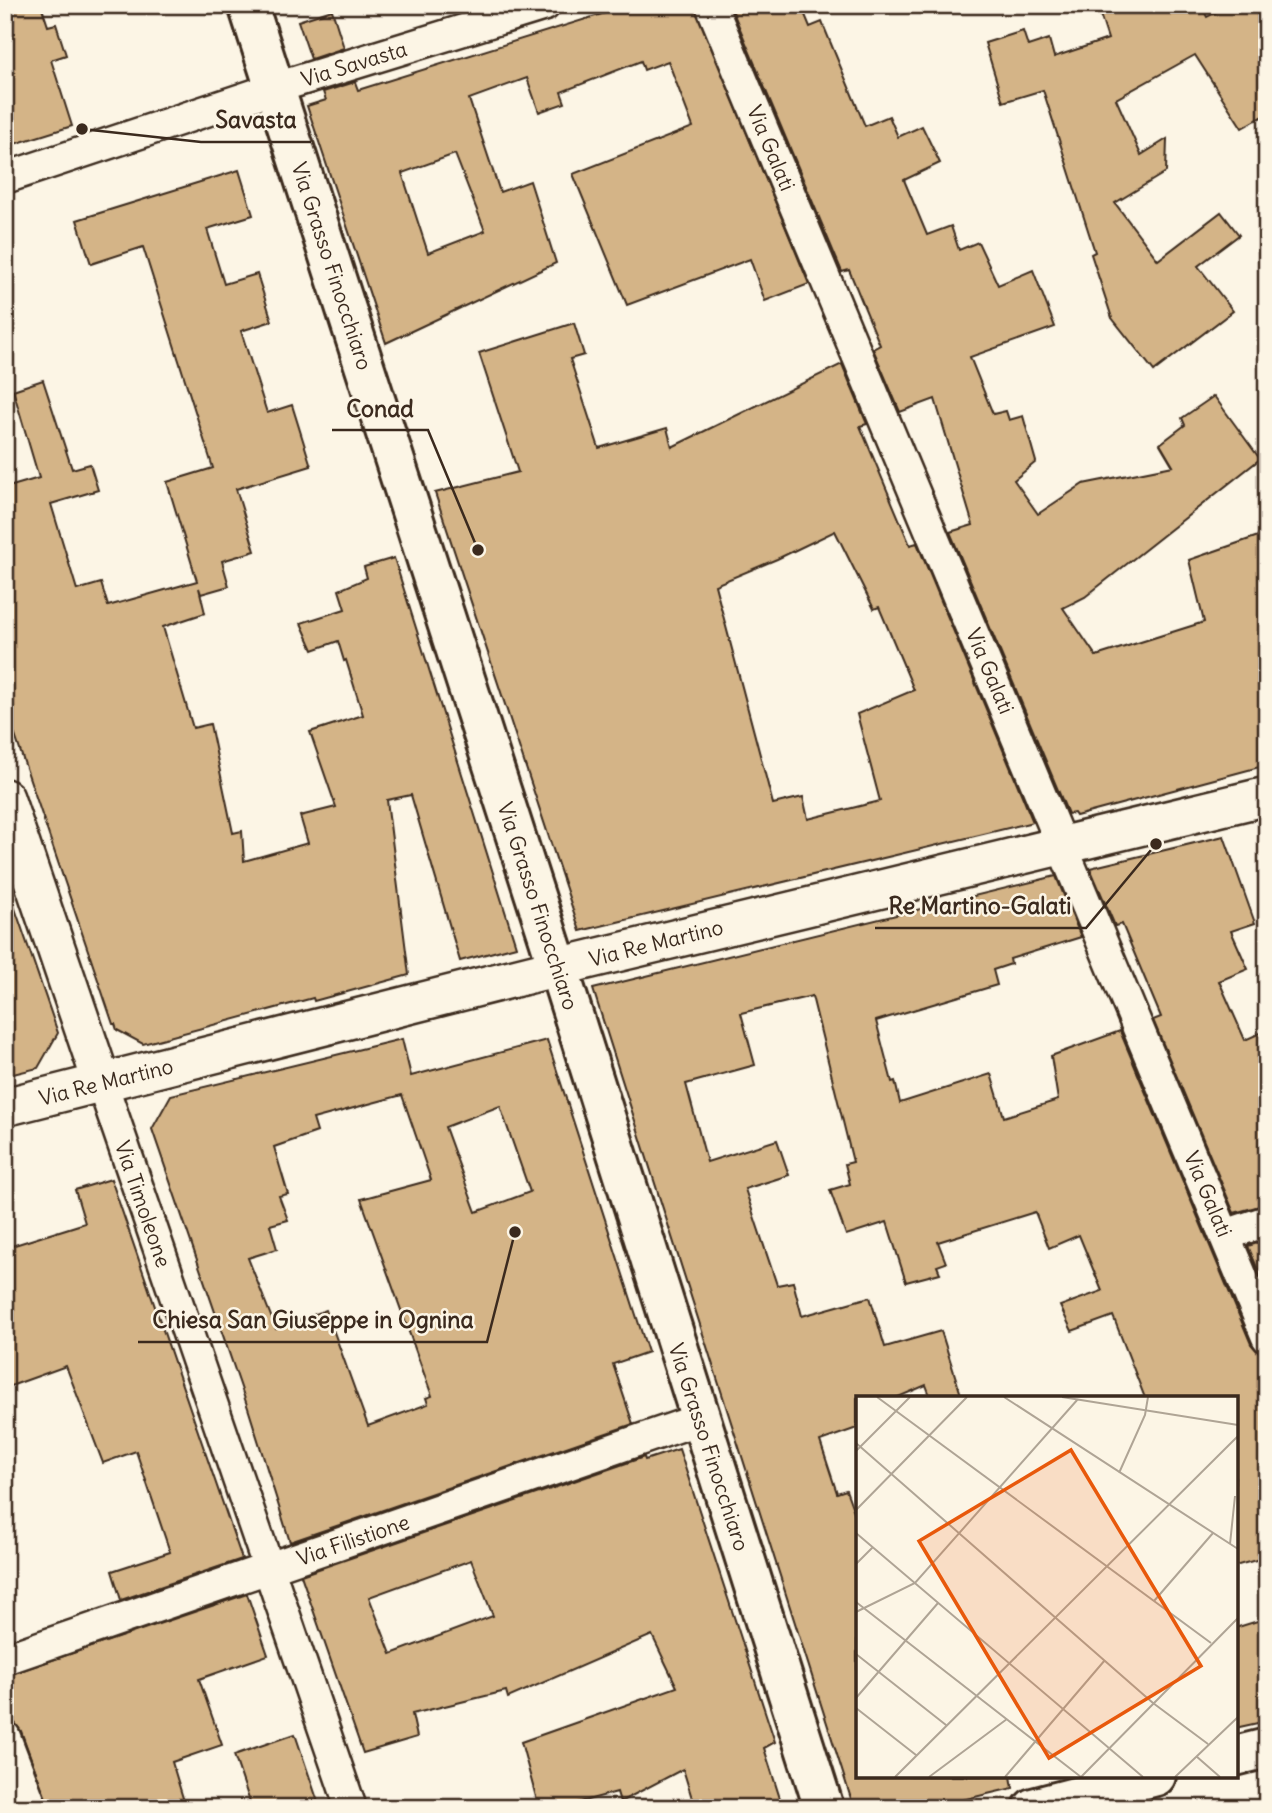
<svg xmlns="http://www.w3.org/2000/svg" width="1272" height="1813" viewBox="0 0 1272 1813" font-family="Delius,sans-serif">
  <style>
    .building { fill: #d4b487; stroke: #3b2a1e; stroke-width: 2; fill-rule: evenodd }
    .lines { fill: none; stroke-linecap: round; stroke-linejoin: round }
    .minor-casing { stroke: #3b2a1e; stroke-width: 35 }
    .tertiary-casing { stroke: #3b2a1e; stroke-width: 42 }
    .secondary-casing { stroke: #3b2a1e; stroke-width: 44 }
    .minor { stroke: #fcf5e5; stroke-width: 30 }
    .tertiary { stroke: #fcf5e5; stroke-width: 37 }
    .secondary { stroke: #fcf5e5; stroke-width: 38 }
    .labels { text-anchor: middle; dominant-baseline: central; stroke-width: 5; stroke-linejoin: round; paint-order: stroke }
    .street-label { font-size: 21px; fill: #3b2a1e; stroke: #fcf5e5 }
    .inset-road { fill: none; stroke: #afa495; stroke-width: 2 }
    .view { fill: #e8590c; fill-opacity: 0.15; stroke: #e8590c; stroke-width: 3.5 }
    .inset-edge { fill: none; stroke: #3b2a1e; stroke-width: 3.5 }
    .leader { fill: none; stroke: #3b2a1e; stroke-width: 2.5 }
    .callout-dot { fill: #3b2a1e; stroke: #fcf5e5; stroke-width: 2.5 }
    .callout-label { font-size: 23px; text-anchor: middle; font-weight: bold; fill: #3b2a1e; stroke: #fcf5e5; stroke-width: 5; stroke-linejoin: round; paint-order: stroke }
  </style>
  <rect width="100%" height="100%" fill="#fcf5e5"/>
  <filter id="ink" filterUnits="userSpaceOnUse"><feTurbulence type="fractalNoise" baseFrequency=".0143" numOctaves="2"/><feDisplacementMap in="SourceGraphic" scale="14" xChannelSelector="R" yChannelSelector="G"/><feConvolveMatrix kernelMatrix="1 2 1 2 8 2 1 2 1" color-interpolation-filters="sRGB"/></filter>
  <g filter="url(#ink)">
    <!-- building -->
    <g class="building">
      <path d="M5 5H41L48 26 56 24 66 55 51 60 72 126 5 147Z"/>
      <path d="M631 5H694L809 284 765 301 750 259 627 305 573 174 693 127 668 61 644 70 641 61 561 92 565 103 539 112 527 78 469 99 500 192 530 181 556 263 386 343 307 106 326 100 323 92 355 82 358 90ZM455 154 485 231 428 253 402 173Z"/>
      <path d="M730 5H801L810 27 822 22 865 126 889 116 898 137 922 126 940 163 904 180 927 235 951 226 959 250 978 242 998 285 1033 270 1055 327 970 357 993 414 1006 411 1009 420 1023 416 1036 462 1014 480 1038 514 1083 484 1173 466 1160 444 1185 425 1182 418 1214 396 1260 459 1085 597 1063 608 1096 656 1204 622 1189 560 1267 533V765L1076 816 1074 813 1068 814 950 532 973 525 935 399 900 412 873 349 880 345 849 270 842 272Z"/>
      <path d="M1097 5H1201L1207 17 1230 5H1267V114L1242 128 1195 55 1116 99 1141 155 1167 139 1166 172 1115 203 1158 260 1221 212 1239 235 1198 266 1233 311 1154 371 1112 318 1091 254 1095 252 1043 90 1003 102 985 43 1023 31 1028 46 1049 39 1054 57 1108 39Z"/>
      <path d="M332 10 344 48 311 59 298 21Z"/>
      <path d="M239 170 253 215 207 229 224 284 257 274 272 321 241 331 267 413 292 405 311 466 236 489 255 551 222 561 229 586 201 594 199 588 205 613 163 627 193 728 210 724 233 833 242 831 244 861 308 843 300 816 336 807 310 732 363 715 346 660 344 661 338 641 313 650 301 623 345 609 339 590 367 578 364 567 394 558 516 946 460 961 411 795 387 800 409 975 314 1001 313 998 143 1044 117 1030 115 1024H113L5 706V488L39 478 13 390 43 380 72 469 90 464 98 490 51 504 77 590 101 583 108 606 197 581 167 482 213 468 143 247 91 264 77 220Z"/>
      <path d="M574 323 584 355 570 359 599 448 667 428 672 447 842 364 867 424 860 426 910 545 917 543 1033 822 580 931 435 493 518 472 479 353ZM835 531 874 609 879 607 914 690 857 714 880 801 808 819 803 797 773 804 715 585 777 559Z"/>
      <path d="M1224 836 1255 923 1231 931 1248 969 1219 981 1245 1040 1267 1030V1204L1234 1213 1153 1020 1161 1017 1122 924 1115 926 1090 868Z"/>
      <path d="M1056 876 1081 937 1010 959 1011 964 993 970 997 985 876 1021 892 1082 895 1081 900 1103 991 1074 1004 1117 1058 1100 1051 1056 1120 1031 1251 1344 1257 1351 1267 1354V1557L1235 1566V1398H1145L1113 1316 1072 1331 1060 1306 1102 1291 1079 1235 1049 1248 1035 1212 938 1242 946 1263 937 1266 940 1273 906 1282 887 1222 846 1235 830 1190 850 1184 845 1164 853 1162 812 996 741 1013 755 1065 686 1084 707 1162 777 1140 789 1175 745 1189 777 1285 793 1282 802 1316 870 1297 885 1347 941 1331 962 1398H931L926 1385 896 1398H857V1428L820 1441 837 1493 846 1490 857 1520V1776H1011L1013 1788 928 1808H854L593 989Z"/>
      <path d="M5 894H10L58 1033 38 1068 5 1076Z"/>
      <path d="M402 1039 411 1076 547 1040 648 1352 613 1364 633 1424 290 1542 248 1408 152 1129 171 1095ZM402 1095 431 1180 361 1199 432 1396 426 1398 428 1404 368 1426 326 1310 276 1329 248 1258 277 1249 270 1225 288 1220 279 1196 288 1194 274 1147 317 1132 313 1119ZM500 1106 530 1192 476 1212 445 1127Z"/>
      <path d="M111 1179 242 1559 121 1600 112 1571 170 1552 136 1451 103 1463 66 1366 5 1388V1248L85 1223 75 1190Z"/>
      <path d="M1267 1240V1291L1248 1246Z"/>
      <path d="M679 1449 775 1742 764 1748 783 1808H695L683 1769 620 1802 617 1792 558 1808H539L521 1742 677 1687 652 1635 508 1698 506 1691 412 1714 417 1737 363 1753 301 1575 644 1457 645 1460ZM471 1560 493 1616 391 1654 369 1597Z"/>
      <path d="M247 1594 268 1655 199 1679 222 1745 172 1762 186 1808H49L21 1731 15 1723 5 1720V1676Z"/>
      <path d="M1267 1618V1721L1235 1728V1628Z"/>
      <path d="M295 1734 320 1808H252L234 1755Z"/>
    </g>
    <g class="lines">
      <!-- minor casing -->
      <g class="minor-casing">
        <g id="minor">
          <path d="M711 5 1267 1337"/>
          <path d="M5 178 275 88 545 5"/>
          <path d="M102 1083 351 1808"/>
          <path d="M1225 1235 1267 1221"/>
          <path d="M5 1659 700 1419"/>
          <path d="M5 1737 32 1808"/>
        </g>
      </g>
      <!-- tertiary casing -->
      <g class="tertiary-casing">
        <g id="tertiary">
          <path d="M5 798 102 1083"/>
          <path d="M5 1107 558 967 1267 796"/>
        </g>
      </g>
      <!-- secondary casing -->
      <g class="secondary-casing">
        <g id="secondary">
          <path d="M248 5 558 967 824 1808"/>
          <path d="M1235 1756 1267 1748"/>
          <path d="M1033 1808 1156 1776"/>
        </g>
      </g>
      <!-- minor -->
      <use href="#minor" class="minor"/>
      <!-- tertiary -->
      <use href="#tertiary" class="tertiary"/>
      <!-- secondary -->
      <use href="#secondary" class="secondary"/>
    </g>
  </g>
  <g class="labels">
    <!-- street labels -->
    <g class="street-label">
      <text transform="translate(354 64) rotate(-17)">Via Savasta</text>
      <text transform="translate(771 148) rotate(67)">Via Galati</text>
      <text transform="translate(332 266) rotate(72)">Via Grasso Finocchiaro</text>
      <text transform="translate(990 671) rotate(67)">Via Galati</text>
      <text transform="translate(538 906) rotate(72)">Via Grasso Finocchiaro</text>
      <text transform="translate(656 943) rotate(-14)">Via Re Martino</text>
      <text transform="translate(106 1082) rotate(-14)">Via Re Martino</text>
      <text transform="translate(1208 1194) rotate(67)">Via Galati</text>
      <text transform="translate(143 1204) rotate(71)">Via Timoleone</text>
      <text transform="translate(709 1447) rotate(72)">Via Grasso Finocchiaro</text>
      <text transform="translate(353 1540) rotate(-19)">Via Filistione</text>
    </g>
  </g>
  <!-- overview -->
  <g transform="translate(856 1396)">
    <rect width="382" height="382" fill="#fcf5e5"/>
    <path class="inset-road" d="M21 1 355 247M148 1 382 153M206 1 382 29M0 47 297 307M0 55 54 1M263 77 289 19 292 1M0 114 111 1M0 137 287 381M374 148 379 100M0 168 17 151M298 205 357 137M0 206 225 381M0 216 59 187 222 3M0 258 90 329M0 302 82 207M297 307 352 348M0 312 60 359M340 360 364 381M39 381 382 40M73 381 151 323M149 381 249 264M225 381 382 222M319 381 382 321"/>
    <path class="view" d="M215 54 345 270 193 362 63 145Z"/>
    <rect width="382" height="382" class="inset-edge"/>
  </g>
  <!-- callouts -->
  <path class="leader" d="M82 129L201 142H311M478 550L428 430H332M1156 844L1086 928H875M515 1232L487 1342H138"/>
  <g class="callout-dot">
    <circle cx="82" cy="129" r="7"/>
    <circle cx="478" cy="550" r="7"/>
    <circle cx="1156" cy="844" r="7"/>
    <circle cx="515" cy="1232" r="7"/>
  </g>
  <g class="callout-label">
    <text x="256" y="128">Savasta</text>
    <text x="380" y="417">Conad</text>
    <text x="980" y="914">Re Martino-Galati</text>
    <text x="313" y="1328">Chiesa San Giuseppe in Ognina</text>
  </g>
  <!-- margin -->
  <rect width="1272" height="1813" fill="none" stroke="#fcf5e5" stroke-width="28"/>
  <rect x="14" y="14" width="1244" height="1785" fill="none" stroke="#3b2a1e" stroke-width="2.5" filter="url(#ink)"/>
</svg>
